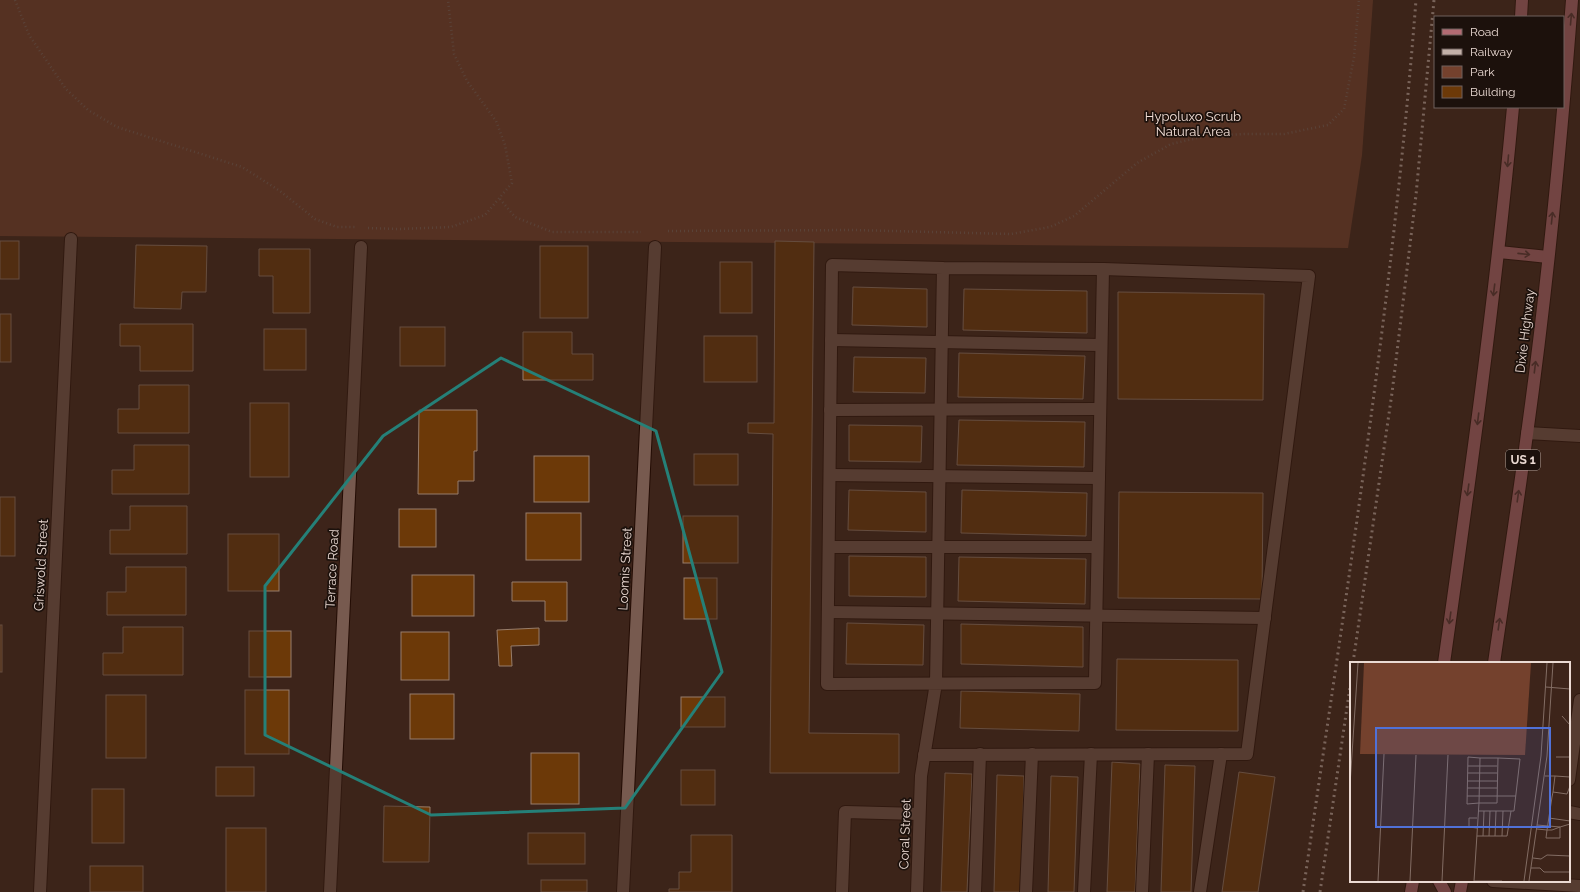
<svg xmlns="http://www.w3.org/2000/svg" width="1580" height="892" viewBox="0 0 1580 892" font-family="Raleway,sans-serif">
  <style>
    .green { fill: #74412d }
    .building { fill: #6c3908; stroke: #977d6b }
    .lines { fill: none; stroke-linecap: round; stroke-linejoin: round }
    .minor-casing { stroke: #230c04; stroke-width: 14 }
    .major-casing { stroke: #230c04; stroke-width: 14 }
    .path { stroke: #7d675e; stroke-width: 2.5; stroke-dasharray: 1 3; stroke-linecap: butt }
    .minor { stroke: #775a4f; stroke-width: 12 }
    .major { stroke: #b36b73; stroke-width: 12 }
    .rail { stroke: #c3b1a9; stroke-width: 3; stroke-dasharray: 2 4; stroke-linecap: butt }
    .oneway { stroke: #583535 }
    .marked { fill: none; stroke: #258078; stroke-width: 3; stroke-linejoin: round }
    .labels { text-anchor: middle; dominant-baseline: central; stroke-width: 3.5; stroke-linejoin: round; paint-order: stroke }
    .shield { fill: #1c110c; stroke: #ad9e97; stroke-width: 1 }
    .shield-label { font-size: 12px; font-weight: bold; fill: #ebdad3 }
    .park-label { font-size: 13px; fill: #f2ded6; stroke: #1c110c }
    .street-label { font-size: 13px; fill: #ebdad3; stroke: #1c110c }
    .inset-road { fill: none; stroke: #836d64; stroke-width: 1 }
    .view { fill: #5071d7; fill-opacity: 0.15; stroke: #5071d7; stroke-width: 2 }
    .inset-edge { fill: none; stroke: #ebdad3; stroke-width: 2 }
  </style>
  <rect width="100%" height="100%" fill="#3d241a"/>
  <!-- green -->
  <path class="green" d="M0 0H1373L1362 155 1348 248 0 236Z"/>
  <!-- building -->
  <g class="building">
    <rect x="0" y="241" width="19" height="38"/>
    <path d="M775 241 814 242 809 733 899 734V773H770L773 434 748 433V423H774Z"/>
    <path d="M136 245 207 246 206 292H182L181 309 134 308Z"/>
    <rect x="540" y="246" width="48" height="72"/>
    <path d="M259 249H310V313H273V276H259Z"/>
    <rect x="720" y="262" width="32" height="51"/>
    <path d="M853 287 927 289V327L852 325Z"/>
    <path d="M964 289 1087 291V333L963 330Z"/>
    <path d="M1118 292 1264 294 1263 400 1118 399Z"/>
    <rect x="0" y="314" width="11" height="48"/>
    <path d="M120 324H193V371H140V346H120Z"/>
    <rect x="400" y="327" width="45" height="39"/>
    <rect x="264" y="329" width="42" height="41"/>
    <path d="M523 332H572V354H593V380H523Z"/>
    <rect x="704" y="336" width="53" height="46"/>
    <path d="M959 353 1085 356 1083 399 958 397Z"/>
    <path d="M854 357 926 358 925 393 853 392Z"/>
    <path d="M139 385H189V433H118V409H139Z"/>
    <rect x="250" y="403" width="39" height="74"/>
    <path d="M419 410H477V451H474V481H458V494H418Z"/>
    <path d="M959 420 1085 422 1084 467 957 465Z"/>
    <path d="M849 425 922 426 921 462 849 461Z"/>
    <path d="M134 445H189V494H112V470H134Z"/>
    <rect x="694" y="454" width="44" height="31"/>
    <rect x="534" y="456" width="55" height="46"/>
    <path d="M849 490 926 492V532L848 530Z"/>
    <path d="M962 490 1087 493 1086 536 961 533Z"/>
    <path d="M1119 492 1263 493 1262 599 1118 598Z"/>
    <rect x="0" y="497" width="15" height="59"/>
    <path d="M130 506H187V554H110V530H130Z"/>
    <rect x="399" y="509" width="37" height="38"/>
    <rect x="526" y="513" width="55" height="47"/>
    <rect x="683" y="516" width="55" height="47"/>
    <rect x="228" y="534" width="51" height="57"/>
    <path d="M849 556 926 557V597L849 596Z"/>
    <path d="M959 557 1086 559 1085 604 958 601Z"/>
    <path d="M126 567H186V615H107V592H126Z"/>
    <rect x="412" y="575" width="62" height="41"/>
    <rect x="684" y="578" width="33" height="41"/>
    <path d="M512 582H567V621H545V601H512Z"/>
    <path d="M847 623 924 625 923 665 846 664Z"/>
    <path d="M961 624 1083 627V667L961 664Z"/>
    <rect x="0" y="625" width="2" height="47"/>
    <path d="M123 627H183V675H103V653H123Z"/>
    <path d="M539 628V645L511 646 512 666H499L497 630Z"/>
    <rect x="249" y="631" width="42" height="46"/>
    <rect x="401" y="632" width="48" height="48"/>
    <path d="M1117 659 1238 660V731L1116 730Z"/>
    <rect x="245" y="690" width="44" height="64"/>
    <path d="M961 691 1080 694 1079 731 960 728Z"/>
    <rect x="410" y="694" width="44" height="45"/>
    <rect x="106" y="695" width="40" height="63"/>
    <rect x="681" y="697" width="44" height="30"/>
    <rect x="531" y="753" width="48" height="51"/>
    <path d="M1112 762 1140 764 1135 892H1107Z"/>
    <path d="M1165 765 1195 766 1191 892H1161Z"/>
    <rect x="216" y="767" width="38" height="29"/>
    <rect x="681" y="770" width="34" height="35"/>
    <path d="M1239 772 1275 777 1258 892H1222Z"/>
    <path d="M945 773 972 774 967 892H941Z"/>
    <path d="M997 775 1024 776 1021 892H994Z"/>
    <path d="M1051 776 1078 777 1074 892H1048Z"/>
    <rect x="92" y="789" width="32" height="54"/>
    <path d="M384 806 430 807 429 862H383Z"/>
    <rect x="226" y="828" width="40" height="64"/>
    <rect x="528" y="833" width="57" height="31"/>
    <path d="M691 835H732V892H669V889H679V872H691Z"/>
    <rect x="90" y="866" width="53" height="26"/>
    <rect x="541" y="880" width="46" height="12"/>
  </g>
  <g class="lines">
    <!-- minor casing -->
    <g class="minor-casing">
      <g id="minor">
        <path d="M831 340 1101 345"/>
        <path d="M830 410 1100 409"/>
        <path d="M1527 433 1580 436"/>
        <path d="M830 475 1099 478"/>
        <path d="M829 547H1097"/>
        <path d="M828 612 1265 618"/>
        <path d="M924 755 1247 754 1309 276 1103 269"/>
        <path d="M1569 780 1580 700"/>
        <path d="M1569 812 1580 814"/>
        <path d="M1493 881 1580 886"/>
        <path d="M40 892 71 239"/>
        <path d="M330 892 361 247"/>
        <path d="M623 892 655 247"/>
        <path d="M842 892 845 812 919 814"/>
        <path d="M917 892 921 776 936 683 943 268 832 265 827 684 1095 683 1103 269 943 268"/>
        <path d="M975 892 980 754"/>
        <path d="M1026 892 1032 754"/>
        <path d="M1084 892 1091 754"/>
        <path d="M1142 892 1148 754"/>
        <path d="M1200 892 1221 754"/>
      </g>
    </g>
    <!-- major casing -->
    <g class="major-casing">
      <g id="major">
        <path d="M1521 17 1522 0"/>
        <path d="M1499 252 1548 257"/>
        <path d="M1444 663C1470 478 1496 293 1513 107"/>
        <path d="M1494 663C1505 587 1517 510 1527 434 1547 290 1561 145 1572 0"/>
        <path d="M1439 881 1445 892"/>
        <path d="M1411 892 1413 881"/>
        <path d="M1460 892 1462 881"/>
      </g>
    </g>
    <!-- path -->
    <g class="path">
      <path d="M15 0 29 35 66 89 88 110 117 127 242 167 280 191 315 219 337 227H355"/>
      <path d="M500 199 515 217 552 232H641"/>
      <path d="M368 228 399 229 451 227 485 215 512 183 505 145 496 121 467 81 454 54 448 0"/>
      <path d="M668 231 853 230 1011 234 1050 227 1074 216 1137 163 1171 144 1206 136 1244 134H1284L1328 125 1344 109 1354 57 1359 0"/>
    </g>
    <!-- minor -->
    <use href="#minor" class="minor"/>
    <!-- major -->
    <use href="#major" class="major"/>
    <!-- rail -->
    <g class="rail">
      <path d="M1353 663 1392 393 1416 195 1434 0"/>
      <path d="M1303 892C1346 595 1393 299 1416 0"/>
      <path d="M1320 892 1351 680"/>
    </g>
  </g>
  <!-- one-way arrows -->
  <defs><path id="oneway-shaft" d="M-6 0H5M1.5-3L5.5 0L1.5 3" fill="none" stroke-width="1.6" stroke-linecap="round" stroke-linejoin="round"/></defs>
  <g class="oneway">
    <use href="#oneway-shaft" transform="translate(1571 19) rotate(-85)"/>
    <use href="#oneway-shaft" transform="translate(1508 161) rotate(95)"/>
    <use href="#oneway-shaft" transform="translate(1552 218) rotate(-84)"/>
    <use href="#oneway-shaft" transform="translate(1524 254) rotate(6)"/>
    <use href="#oneway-shaft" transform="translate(1494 290) rotate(97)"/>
    <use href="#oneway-shaft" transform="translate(1535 367) rotate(-83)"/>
    <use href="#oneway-shaft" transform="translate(1478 419) rotate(97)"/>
    <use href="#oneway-shaft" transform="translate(1468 490) rotate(98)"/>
    <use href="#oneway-shaft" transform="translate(1518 496) rotate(-82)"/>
    <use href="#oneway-shaft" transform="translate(1450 618) rotate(98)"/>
    <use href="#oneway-shaft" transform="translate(1499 624) rotate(-82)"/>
  </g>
  <!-- marked area -->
  <path d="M0 0H1580V892H0ZM501 358 656 431 722 672 625 808 431 815 265 735V586L383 436Z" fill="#3d241a" fill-opacity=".55" fill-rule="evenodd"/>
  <path class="marked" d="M501 358 656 431 722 672 625 808 431 815 265 735V586L383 436Z"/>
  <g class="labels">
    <!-- shield labels -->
    <rect class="shield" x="1506" y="450" width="34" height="20" rx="3"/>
    <g class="shield-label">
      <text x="1523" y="460">US 1</text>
    </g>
    <!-- park labels -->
    <g class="park-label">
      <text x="1193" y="116">Hypoluxo Scrub<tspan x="1193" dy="15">Natural Area</tspan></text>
    </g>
    <!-- street labels -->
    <g class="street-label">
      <text transform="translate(1525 331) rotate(-83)">Dixie Highway</text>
      <text transform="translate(41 565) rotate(-87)">Griswold Street</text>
      <text transform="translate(332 569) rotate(-87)">Terrace Road</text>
      <text transform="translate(625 569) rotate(-87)">Loomis Street</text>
      <text transform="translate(905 834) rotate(-88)">Coral Street</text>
    </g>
  </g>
  <!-- overview -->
  <g transform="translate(1350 662)">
    <rect width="220" height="220" fill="#3d241a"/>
    <path d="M14 1H181L175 93 10 92Z" fill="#74412d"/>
    <path class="inset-road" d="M196 25 220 27M212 54 220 63M206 95H220M118 104H147M118 111H147M195 114H205L203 130 217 132 220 124M205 114 220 115M117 119H147M0 123 8 1M117 126H147M117 134H166M128 149H164L170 97 148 96M199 156 220 159M187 163 210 165 220 162M127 166 119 165V156H127M187 167 197 168H202L210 165V176H196L197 168 202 135 203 130M127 174H157L161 149M133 174 134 149M139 174 140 149M145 174 146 149M152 174 153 149M183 196 191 197 197 193 220 194M181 206H190L194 210H220M28 219 34 92M60 219 66 93M92 219 98 93M124 219 129 141 130 96 118 95 117 142 129 141H147L148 96H130M124 219H152M174 219 191 94 197 1M179 219 197 94 203 1"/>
    <path class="view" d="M26 66H200V165H26Z"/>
    <rect width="220" height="220" class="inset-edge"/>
  </g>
  <!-- legend -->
  <rect x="1434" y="16" width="130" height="92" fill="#1c110c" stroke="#6f615c"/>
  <rect x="1442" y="29" width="20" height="6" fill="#b36b73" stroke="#6f615c"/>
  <text x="1470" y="36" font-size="12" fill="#ebdad3">Road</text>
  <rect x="1442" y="49" width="20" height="6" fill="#c3b1a9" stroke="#6f615c"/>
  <text x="1470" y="56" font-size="12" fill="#ebdad3">Railway</text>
  <rect x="1442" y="66" width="20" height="12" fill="#74412d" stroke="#6f615c"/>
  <text x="1470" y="76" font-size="12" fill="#ebdad3">Park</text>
  <rect x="1442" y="86" width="20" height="12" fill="#6c3908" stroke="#6f615c"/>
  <text x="1470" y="96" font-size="12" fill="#ebdad3">Building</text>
</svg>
